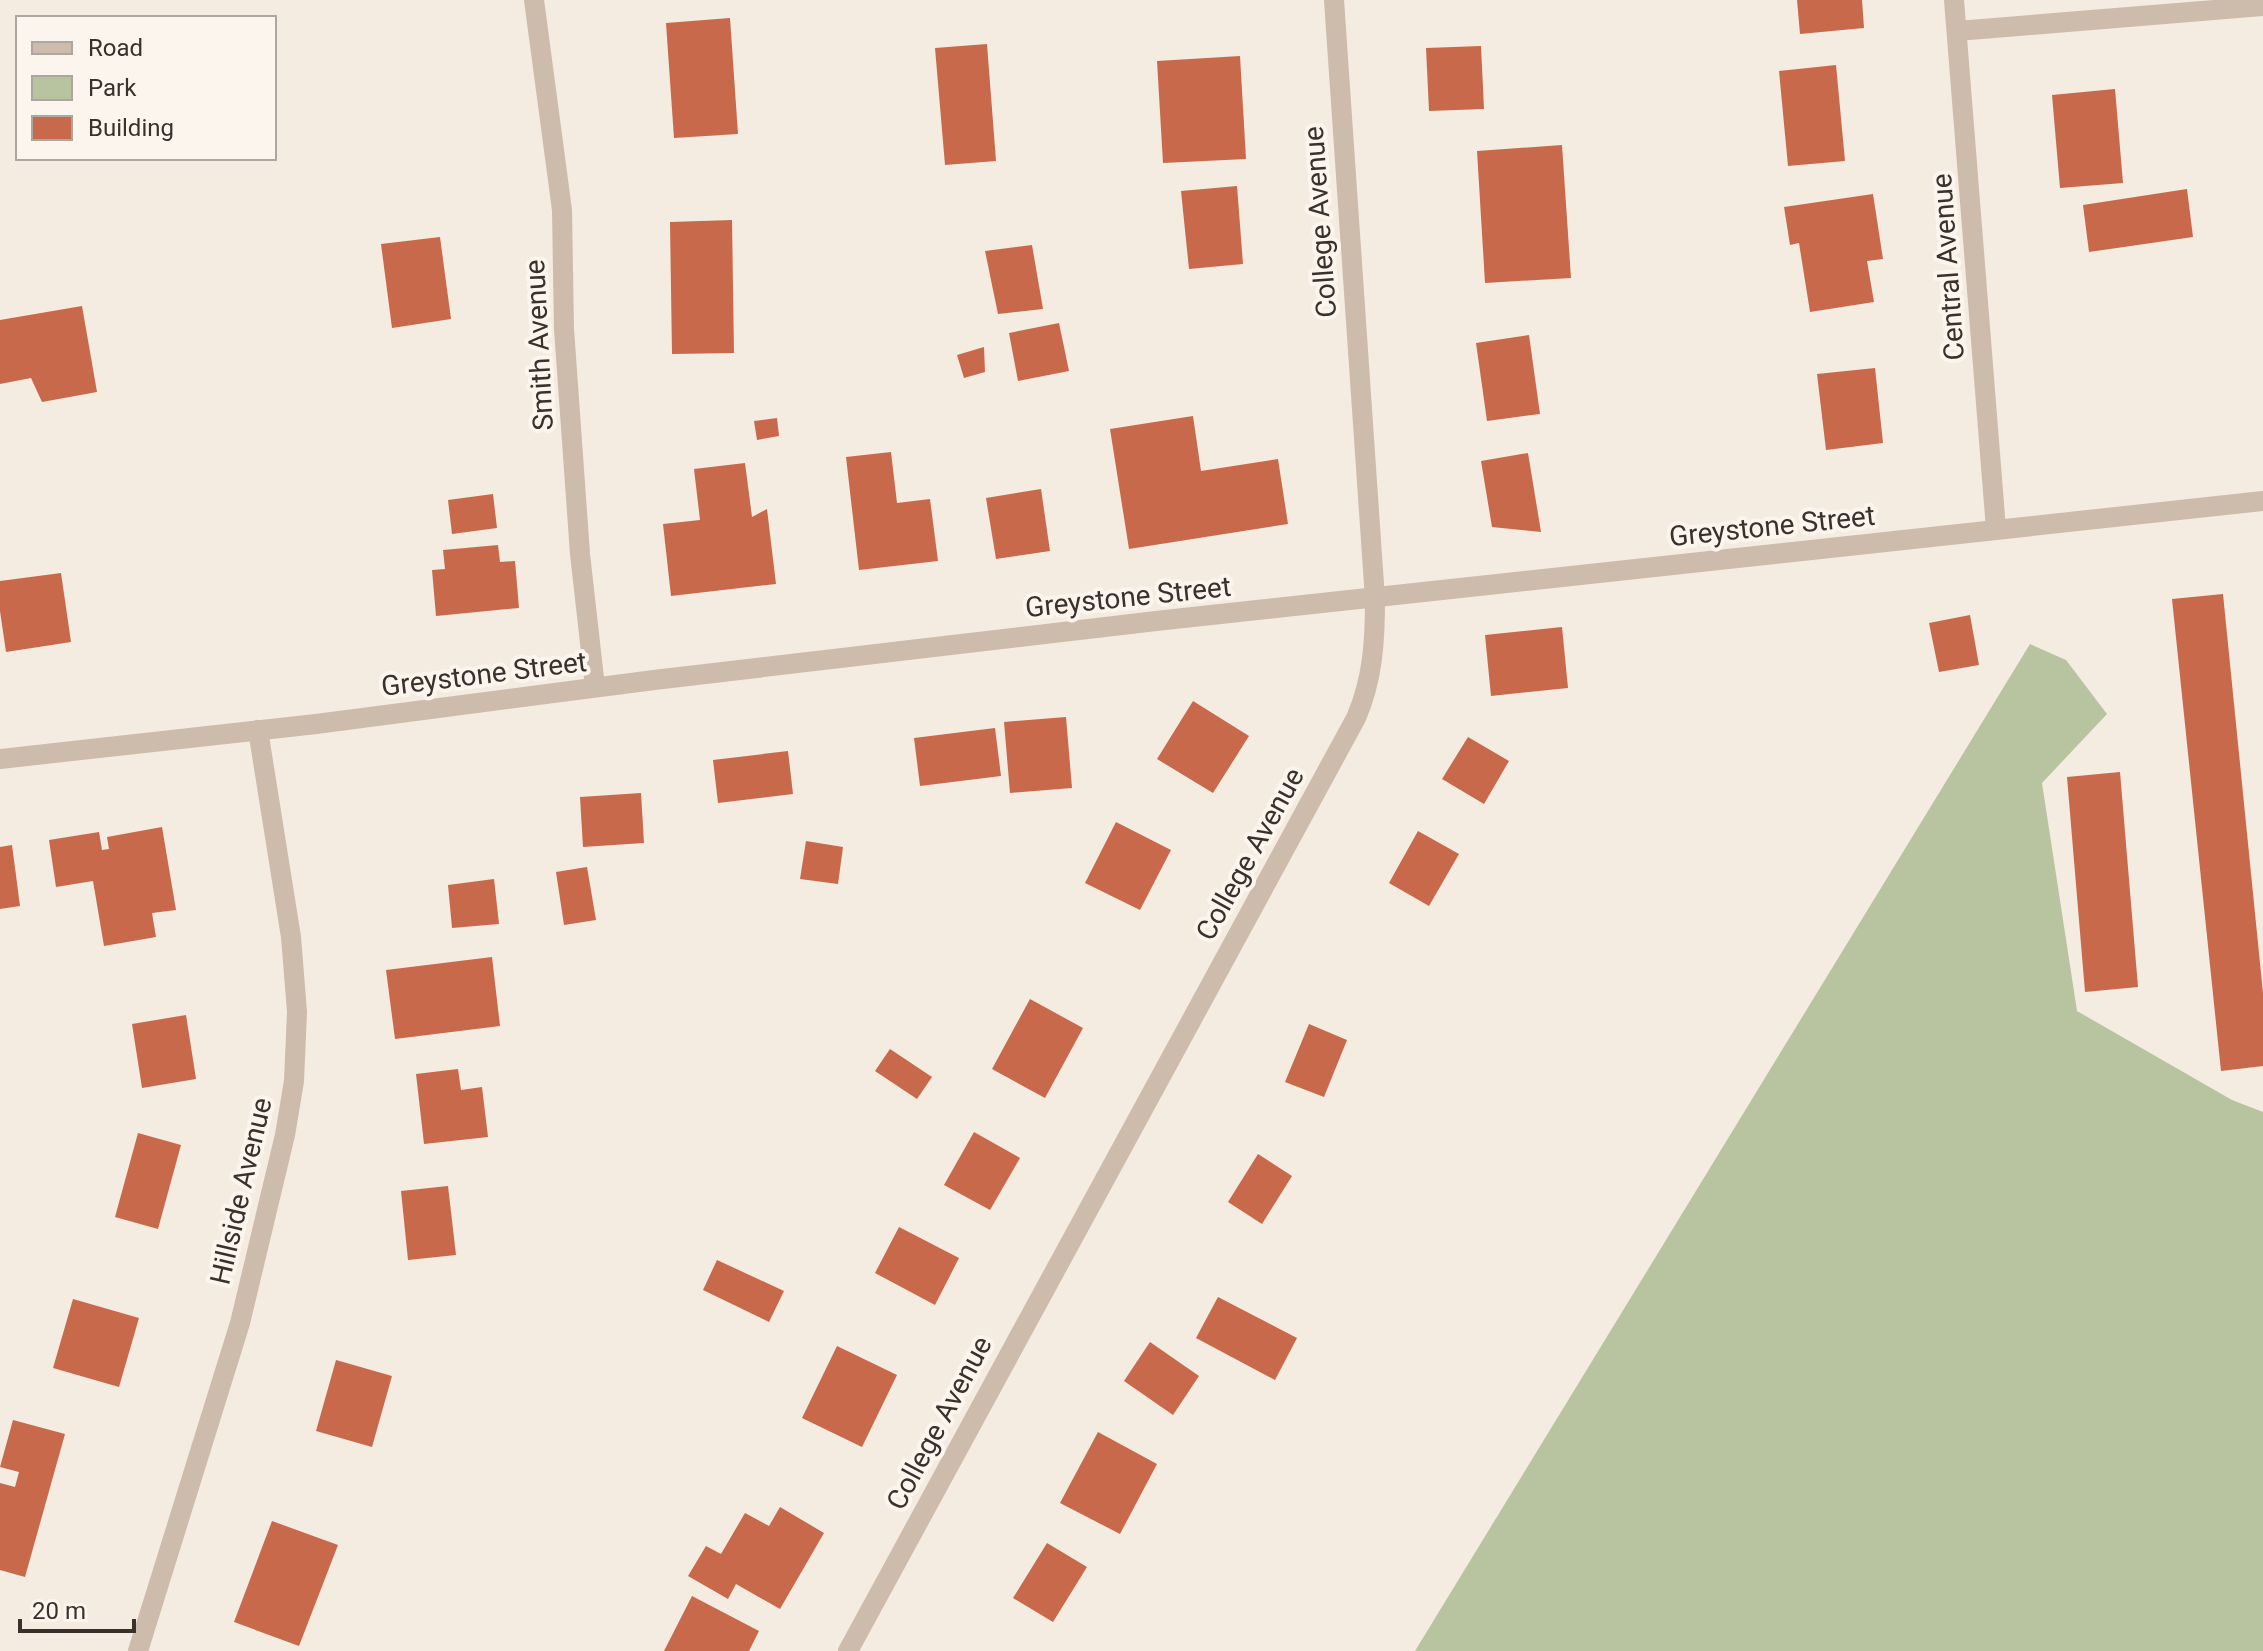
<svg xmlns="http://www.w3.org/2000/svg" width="2263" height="1651" viewBox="0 0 2263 1651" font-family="Roboto,sans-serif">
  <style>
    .green { fill: #b8c4a0 }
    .building { fill: #c8694b }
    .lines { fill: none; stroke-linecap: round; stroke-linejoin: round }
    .minor { stroke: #cdbbac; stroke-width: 20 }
    .labels { text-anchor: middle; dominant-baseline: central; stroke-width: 8; stroke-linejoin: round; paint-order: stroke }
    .street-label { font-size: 28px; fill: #3b302b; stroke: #fbf5ee }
  </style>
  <rect width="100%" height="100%" fill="#f4ebe1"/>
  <!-- green -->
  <path class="green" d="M2030 644 2066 660 2107 714 2042 783 2077 1011 2232 1100 2263 1112V1651H1415Z"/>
  <!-- building -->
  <g class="building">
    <path d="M1797 0H1862L1864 28 1800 34Z"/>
    <path d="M730 18 738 134 674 138 666 23Z"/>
    <path d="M987 44 996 161 945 165 935 48Z"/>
    <path d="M1481 46 1484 109 1429 111 1426 48Z"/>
    <path d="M1240 56 1246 159 1163 163 1157 61Z"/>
    <path d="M1836 65 1845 161 1788 166 1779 71Z"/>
    <path d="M2115 89 2123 183 2060 188 2052 95Z"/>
    <path d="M1562 145 1571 278 1485 283 1477 151Z"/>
    <path d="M1237 186 1243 264 1189 269 1181 191Z"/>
    <path d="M2187 189 2193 237 2089 252 2083 205Z"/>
    <path d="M1873 194 1883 259 1867 261 1874 302 1810 312 1799 243 1790 245 1784 207Z"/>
    <path d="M732 220 734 353 672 354 670 222Z"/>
    <path d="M440 237 451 319 392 328 381 244Z"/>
    <path d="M1032 245 1043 309 998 314 985 251Z"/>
    <path d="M82 306 97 392 42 402 31 378 0 384V320Z"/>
    <path d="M1059 323 1069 371 1018 381 1009 333Z"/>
    <path d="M1529 335 1540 414 1487 421 1476 343Z"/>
    <path d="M984 347 985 372 964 378 957 355Z"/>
    <path d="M1875 368 1883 443 1826 450 1817 374Z"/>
    <path d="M1193 416 1201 471 1278 459 1288 524 1129 549 1110 429Z"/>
    <path d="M777 418 779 436 757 440 754 421Z"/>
    <path d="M891 452 897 503 930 499 938 561 859 570 846 457Z"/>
    <path d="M1528 453 1541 532 1492 527 1481 461Z"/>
    <path d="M745 463 752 517 767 509 776 584 671 596 663 524 700 520 694 469Z"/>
    <path d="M1041 489 1050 551 996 559 986 498Z"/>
    <path d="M493 494 497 528 452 534 448 500Z"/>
    <path d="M498 545 500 562 515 561 519 608 436 616 432 570 445 569 443 550Z"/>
    <path d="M61 573 71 642 6 652 0 611V581Z"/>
    <path d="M2223 594 2263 993V1066L2221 1071 2172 599Z"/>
    <path d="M1970 615 1979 665 1939 672 1929 623Z"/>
    <path d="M1562 627 1568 688 1491 696 1485 635Z"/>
    <path d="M1193 701 1249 736 1213 793 1157 759Z"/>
    <path d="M1066 717 1072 788 1010 793 1004 722Z"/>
    <path d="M995 728 1001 776 920 786 914 738Z"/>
    <path d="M1468 737 1509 761 1484 804 1442 779Z"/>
    <path d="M788 751 793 794 718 803 713 760Z"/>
    <path d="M2120 772 2138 987 2085 992 2067 777Z"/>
    <path d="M641 793 644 843 583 847 580 797Z"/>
    <path d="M1116 822 1171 850 1140 910 1085 883Z"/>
    <path d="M162 827 176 910 152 913 156 937 104 946 93 881 56 887 49 840 99 832 102 850 109 849 107 837Z"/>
    <path d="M1418 831 1459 854 1429 906 1389 883Z"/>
    <path d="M806 841 843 847 838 884 800 879Z"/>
    <path d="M12 845 20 906 0 909V847Z"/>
    <path d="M587 867 596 920 564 925 556 872Z"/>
    <path d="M494 879 499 924 452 928 448 885Z"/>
    <path d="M492 957 500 1026 395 1039 386 970Z"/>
    <path d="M1030 999 1083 1028 1045 1098 992 1069Z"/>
    <path d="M186 1015 196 1079 142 1088 132 1024Z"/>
    <path d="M1309 1024 1347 1040 1324 1097 1285 1082Z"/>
    <path d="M890 1049 932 1077 917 1099 875 1071Z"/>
    <path d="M458 1069 461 1090 482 1087 488 1137 424 1144 416 1074Z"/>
    <path d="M974 1132 1020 1158 990 1210 944 1185Z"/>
    <path d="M138 1133 181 1145 158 1229 115 1217Z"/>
    <path d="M1258 1154 1292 1176 1262 1224 1228 1202Z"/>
    <path d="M448 1186 456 1255 408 1260 401 1191Z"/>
    <path d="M899 1227 959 1258 935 1305 875 1273Z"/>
    <path d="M717 1260 784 1291 769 1322 703 1290Z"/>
    <path d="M1218 1297 1297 1338 1275 1380 1196 1338Z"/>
    <path d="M73 1299 139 1318 119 1387 53 1368Z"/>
    <path d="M1150 1342 1199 1376 1173 1415 1124 1381Z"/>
    <path d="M837 1346 897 1375 862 1447 802 1418Z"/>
    <path d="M336 1360 392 1376 372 1447 316 1431Z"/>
    <path d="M13 1420 65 1434 25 1577 0 1570V1483L15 1487 19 1472 0 1467Z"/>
    <path d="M1098 1432 1157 1464 1120 1534 1060 1503Z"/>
    <path d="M780 1507 824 1533 780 1609 736 1584 728 1599 688 1576 706 1546 721 1554 745 1513 769 1526Z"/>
    <path d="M272 1521 338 1545 299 1646 234 1622Z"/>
    <path d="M1047 1543 1087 1567 1053 1622 1013 1598Z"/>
    <path d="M692 1596 759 1631 749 1651H664Z"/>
  </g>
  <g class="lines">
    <!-- minor -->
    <g class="minor">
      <path d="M534 0 562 210 564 329 580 554 595 687"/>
      <path d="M1954 0 1996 529"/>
      <path d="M1957 31 2263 6"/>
      <path d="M0 759 316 724 654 680 1156 621 2263 501"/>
      <path d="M138 1651 240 1323 285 1135 294 1081 297 1012 291 937 258 730"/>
      <path d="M848 1651 1356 718C1373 679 1375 641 1375 599L1334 0"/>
    </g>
  </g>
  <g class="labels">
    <!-- street labels -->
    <g class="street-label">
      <text transform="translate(1320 222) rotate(-94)">College Avenue</text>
      <text transform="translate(1948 267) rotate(-94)">Central Avenue</text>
      <text transform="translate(539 345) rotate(-93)">Smith Avenue</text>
      <text transform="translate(1772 526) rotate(-6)">Greystone Street</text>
      <text transform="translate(1128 597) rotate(-6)">Greystone Street</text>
      <text transform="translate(484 674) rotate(-7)">Greystone Street</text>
      <text transform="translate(1250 854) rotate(-61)">College Avenue</text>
      <text transform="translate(241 1191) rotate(-77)">Hillside Avenue</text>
      <text transform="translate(939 1423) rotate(-62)">College Avenue</text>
    </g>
  </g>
  <!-- legend -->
  <rect x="16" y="16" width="260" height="144" fill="#fbf5ee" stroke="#aea6a0" stroke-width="2"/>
  <rect x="32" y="42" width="40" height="12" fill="#cdbbac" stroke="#aea6a0" stroke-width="2"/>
  <text x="88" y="56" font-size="24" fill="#3b302b">Road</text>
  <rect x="32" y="76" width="40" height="24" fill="#b8c4a0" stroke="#aea6a0" stroke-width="2"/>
  <text x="88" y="96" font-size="24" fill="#3b302b">Park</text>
  <rect x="32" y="116" width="40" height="24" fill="#c8694b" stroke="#aea6a0" stroke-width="2"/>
  <text x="88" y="136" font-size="24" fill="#3b302b">Building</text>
  <!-- scale -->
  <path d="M20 1619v12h114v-12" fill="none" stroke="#3b302b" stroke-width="4"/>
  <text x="32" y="1619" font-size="24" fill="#3b302b" stroke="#fbf5ee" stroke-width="6" paint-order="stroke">20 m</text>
</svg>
